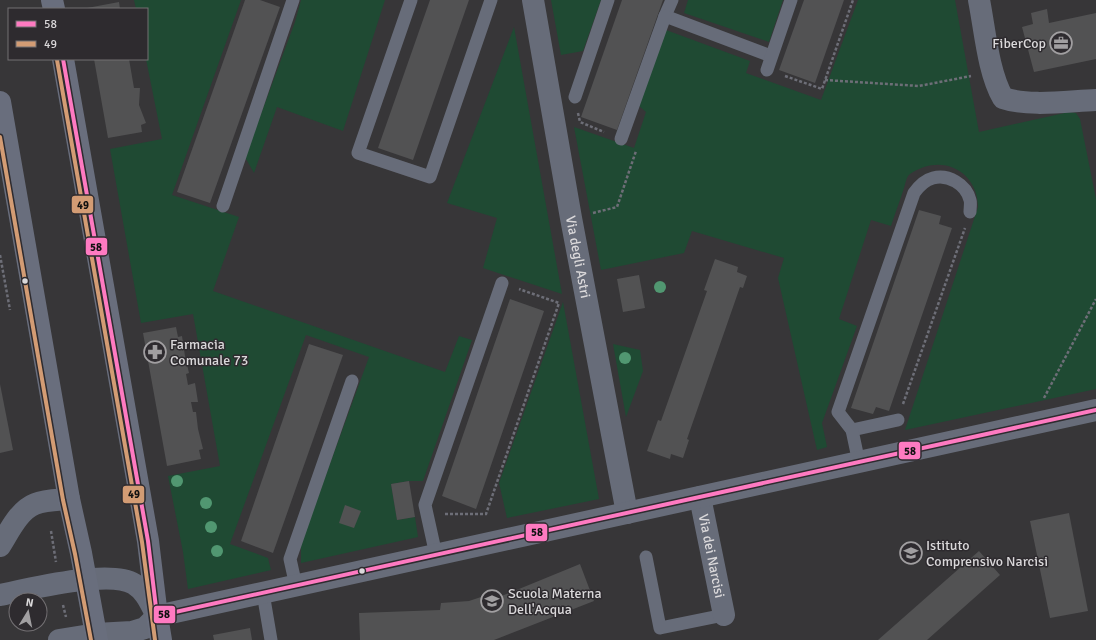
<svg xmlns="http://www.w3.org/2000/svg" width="1096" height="640" viewBox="0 0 1096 640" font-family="Signika,sans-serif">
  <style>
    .green { fill: #1f4a33 }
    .building { fill: #525253 }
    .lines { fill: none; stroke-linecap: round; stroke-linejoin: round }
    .path { stroke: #6d6e77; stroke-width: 2.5; stroke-dasharray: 3 2; stroke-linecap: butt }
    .lane { stroke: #676c79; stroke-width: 13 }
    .street { stroke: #676c79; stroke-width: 22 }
    .secondary { stroke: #696e7d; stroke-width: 22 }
    .bus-1-casing { stroke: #2e2b2f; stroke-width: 7 }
    .bus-2-casing { stroke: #2e2b2f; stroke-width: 7 }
    .bus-1 { stroke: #fe7ac1; stroke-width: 4 }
    .bus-2 { stroke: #d39c74; stroke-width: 4 }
    .tree { fill: #519771 }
    .bus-dot { fill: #dad8da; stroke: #2e2b2f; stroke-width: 1.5 }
    .labels { text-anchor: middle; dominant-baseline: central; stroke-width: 3; stroke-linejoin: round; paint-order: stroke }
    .poi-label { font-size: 14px; fill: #dad8da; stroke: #2e2b2f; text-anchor: start }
    .street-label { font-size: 14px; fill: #dad8da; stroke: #2e2b2f }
    .line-badge { stroke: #2e2b2f; stroke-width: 1.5 }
    .pale-badge-label { font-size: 11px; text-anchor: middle; font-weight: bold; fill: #111 }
  </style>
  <rect width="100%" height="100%" fill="#373638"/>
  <!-- green -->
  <g class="green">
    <path d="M134 0H241L172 195 239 217 213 291 445 372 459 336 472 340 423 481H409L391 484 397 520 415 517 418 537 301 563V543L369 357 306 335 230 544 268 558 271 570 188 589 183 552 168 476 220 466 193 314 141 323 110 149 162 139 146 59H147V9H136Z"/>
    <path d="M301 0H385L343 131 277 107 254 173 245 157 295 22Z"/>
    <path d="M551 0H601L583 51 561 55Z"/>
    <path d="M688 0H783L769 42 684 13Z"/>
    <path d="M858 0H955L979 132 1069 112 1076 113 1080 119 1096 199V389L905 430 978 207C978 178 953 158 924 167 919 169 911 172 908 176 906 179 905 185 904 188 900 201 895 213 891 226L871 220 839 319 857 326 822 423 827 447 817 450 778 278 784 258 692 231 684 253 601 270 574 127 634 148 646 112 639 106 666 30 750 61 746 73 821 100Z"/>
    <path d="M514 27 562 294 483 268 497 218 447 203Z"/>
    <path d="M563 302 599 499 507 518 499 483Z"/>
    <path d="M613 344 640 350 643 371 626 417Z"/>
  </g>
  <!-- building -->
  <g class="building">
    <path d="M245 0H260L280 7 210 203 177 192Z"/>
    <path d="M430 0H469L413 160 378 148Z"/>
    <path d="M622 0H663L617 130 581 117Z"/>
    <path d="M804 0H844L815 83 779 70Z"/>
    <path d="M119 2 120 9H88L87 8Z"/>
    <path d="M1047 9 1049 23 1096 13V59L1034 72 1022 27 1033 24 1031 13Z"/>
    <path d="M94 59H129L134 88H140L139 105 146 123 141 125 142 132 108 138Z"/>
    <path d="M919 210 941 216 939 224 952 228 889 411 876 407 873 414 851 408Z"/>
    <path d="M715 259 738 267 737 272 747 276 743 288 740 287 687 439 689 440 683 458 671 454 670 459 647 451 658 420 661 421 707 291 704 290Z"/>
    <path d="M639 275 645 308 623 312 617 279Z"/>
    <path d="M510 299 544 311 476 509 442 496Z"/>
    <path d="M176 327 178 337 182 336 185 356 189 373 186 374 188 385 195 383 198 402H191L193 412H196L198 429 203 449 199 450 201 459 167 466 143 333Z"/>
    <path d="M309 344 343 355 273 553 241 541Z"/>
    <path d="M0 384 13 450 0 453Z"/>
    <path d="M409 481 415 517 397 520 391 484Z"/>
    <path d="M345 505 361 511 354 528 339 523Z"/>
    <path d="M1069 513 1088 611 1050 618 1030 521Z"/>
    <path d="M979 551 1000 575 927 640H878Z"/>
    <path d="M580 564 594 601 494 640H360L359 613 440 610 441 603 469 601 484 596 487 602Z"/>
    <path d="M250 628 252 640H214L213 635Z"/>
  </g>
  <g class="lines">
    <!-- path -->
    <g class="path">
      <path d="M785 76 822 89 853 0"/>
      <path d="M825 80 919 86 971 76"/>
      <path d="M578 113 580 122 604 132"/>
      <path d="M593 213 617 207 636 151"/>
      <path d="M0 255 10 310"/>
      <path d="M1044 398 1096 299"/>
      <path d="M903 404 965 228"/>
      <path d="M445 514H486L559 303 519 289"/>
      <path d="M51 531 56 562"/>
      <path d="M63 605 66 617"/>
    </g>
    <!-- lane -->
    <g class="lane">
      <path d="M411 0 358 153 430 177 491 0"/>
      <path d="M672 0 665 16 771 56"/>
      <path d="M767 70 791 0"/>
      <path d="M575 97 608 0"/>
      <path d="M621 139 665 16"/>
      <path d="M223 206 293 0"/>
      <path d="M852 430 898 420"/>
      <path d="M859 463 852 430 838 412 914 193C919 186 925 180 933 178 948 174 966 184 970 200 971 203 970 208 970 212"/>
      <path d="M436 555 425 505 502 283"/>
      <path d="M646 557 660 628 724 615"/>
      <path d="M296 586 290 559 352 381"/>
      <path d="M263 593 271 640"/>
    </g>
    <!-- street -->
    <g class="street">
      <path id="s1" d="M533 0 571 218 627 513"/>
      <path d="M979 0C985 30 988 72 1003 98 1029 107 1068 101 1096 100"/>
      <path id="s2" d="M700 497 724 615"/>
      <path d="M0 546C9 532 19 510 35 504 45 500 59 500 69 499"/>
      <path d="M0 595C29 589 110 569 134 584 146 591 151 605 157 616"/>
      <path d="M157 616 1096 410"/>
      <path d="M59 640 96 634 132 632 145 628 157 616"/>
    </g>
    <!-- secondary -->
    <g class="secondary">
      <path d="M52 0 54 9"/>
      <path d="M63 59 148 541 157 616 161 640"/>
      <path d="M0 102 69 499 81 553 97 640"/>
    </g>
    <!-- bus-1 casing -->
    <g class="bus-1-casing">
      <path id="bus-1" d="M63 59 148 541 157 616 1096 410"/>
    </g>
    <!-- bus-2 casing -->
    <g class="bus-2-casing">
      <g id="bus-2">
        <path d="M57 60 142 542 155 640"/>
        <path d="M0 137 63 500 75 554 91 640"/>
      </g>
    </g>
    <!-- bus-1 -->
    <use href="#bus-1" class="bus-1"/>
    <!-- bus-2 -->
    <use href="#bus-2" class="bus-2"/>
  </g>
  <!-- trees -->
  <g class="tree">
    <circle cx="660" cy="287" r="6"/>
    <circle cx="625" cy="358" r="6"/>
    <circle cx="177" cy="481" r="6"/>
    <circle cx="206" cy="503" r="6"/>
    <circle cx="211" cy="527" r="6"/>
    <circle cx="217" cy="551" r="6"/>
  </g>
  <!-- icons -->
  <defs>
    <g id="office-ring" transform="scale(1.15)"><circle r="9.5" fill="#2e2b2f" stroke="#a19fa1" stroke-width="1.5"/><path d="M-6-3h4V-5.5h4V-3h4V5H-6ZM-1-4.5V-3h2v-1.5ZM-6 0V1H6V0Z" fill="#a19fa1"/></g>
    <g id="pharmacy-ring" transform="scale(1.15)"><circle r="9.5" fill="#2e2b2f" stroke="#a19fa1" stroke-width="1.5"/><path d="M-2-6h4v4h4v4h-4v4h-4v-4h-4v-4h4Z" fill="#a19fa1"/></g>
    <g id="school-ring" transform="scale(1.15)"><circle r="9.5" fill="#2e2b2f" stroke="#a19fa1" stroke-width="1.5"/><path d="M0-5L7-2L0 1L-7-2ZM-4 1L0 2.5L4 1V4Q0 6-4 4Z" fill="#a19fa1"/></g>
  </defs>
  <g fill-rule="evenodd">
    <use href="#office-ring" x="1061" y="43"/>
    <use href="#pharmacy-ring" x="155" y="352"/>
    <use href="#school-ring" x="911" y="553"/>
    <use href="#school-ring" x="492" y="601"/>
  </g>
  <!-- markers -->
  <g class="bus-dot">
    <circle cx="25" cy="281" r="3.5"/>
    <circle cx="362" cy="571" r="3.5"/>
  </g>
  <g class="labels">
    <!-- poi labels -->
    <g class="poi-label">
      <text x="1046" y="43" text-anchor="end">FiberCop</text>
      <text x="170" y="344">Farmacia<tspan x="170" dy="16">Comunale 73</tspan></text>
      <text x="926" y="545">Istituto<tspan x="926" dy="16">Comprensivo Narcisi</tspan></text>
      <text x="508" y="593">Scuola Materna<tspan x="508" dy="16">Dell'Acqua</tspan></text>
    </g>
    <!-- street labels -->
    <g class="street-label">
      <text stroke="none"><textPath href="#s1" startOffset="261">Via degli Astri</textPath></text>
      <text stroke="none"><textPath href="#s2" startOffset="60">Via dei Narcisi</textPath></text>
    </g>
  </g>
  <g class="line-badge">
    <rect x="71" y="195" width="23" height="19" rx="4" fill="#d39c74"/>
    <rect x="85" y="237" width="23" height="19" rx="4" fill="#fe7ac1"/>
    <rect x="898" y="441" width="23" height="19" rx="4" fill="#fe7ac1"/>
    <rect x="122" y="485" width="23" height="19" rx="4" fill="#d39c74"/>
    <rect x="525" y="523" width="23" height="19" rx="4" fill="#fe7ac1"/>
    <rect x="153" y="605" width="23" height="19" rx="4" fill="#fe7ac1"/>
  </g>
  <g class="pale-badge-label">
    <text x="83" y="209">49</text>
    <text x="96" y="251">58</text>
    <text x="910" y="455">58</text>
    <text x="134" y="498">49</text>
    <text x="537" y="536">58</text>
    <text x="164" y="618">58</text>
  </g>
  <!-- legend -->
  <rect x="8" y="8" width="140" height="52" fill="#2e2b2f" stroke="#737073"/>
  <rect x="16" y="21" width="20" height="6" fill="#fe7ac1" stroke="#737073"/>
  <text x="44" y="28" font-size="12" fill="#dad8da">58</text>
  <rect x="16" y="41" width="20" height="6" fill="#d39c74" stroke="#737073"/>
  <text x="44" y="48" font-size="12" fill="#dad8da">49</text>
  <!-- north arrow -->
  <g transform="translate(28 612) rotate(10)"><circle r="19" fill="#2e2b2f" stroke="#737073"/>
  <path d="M0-3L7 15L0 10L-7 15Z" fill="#a19fa1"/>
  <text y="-6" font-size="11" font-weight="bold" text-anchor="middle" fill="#dad8da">N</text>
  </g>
</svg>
